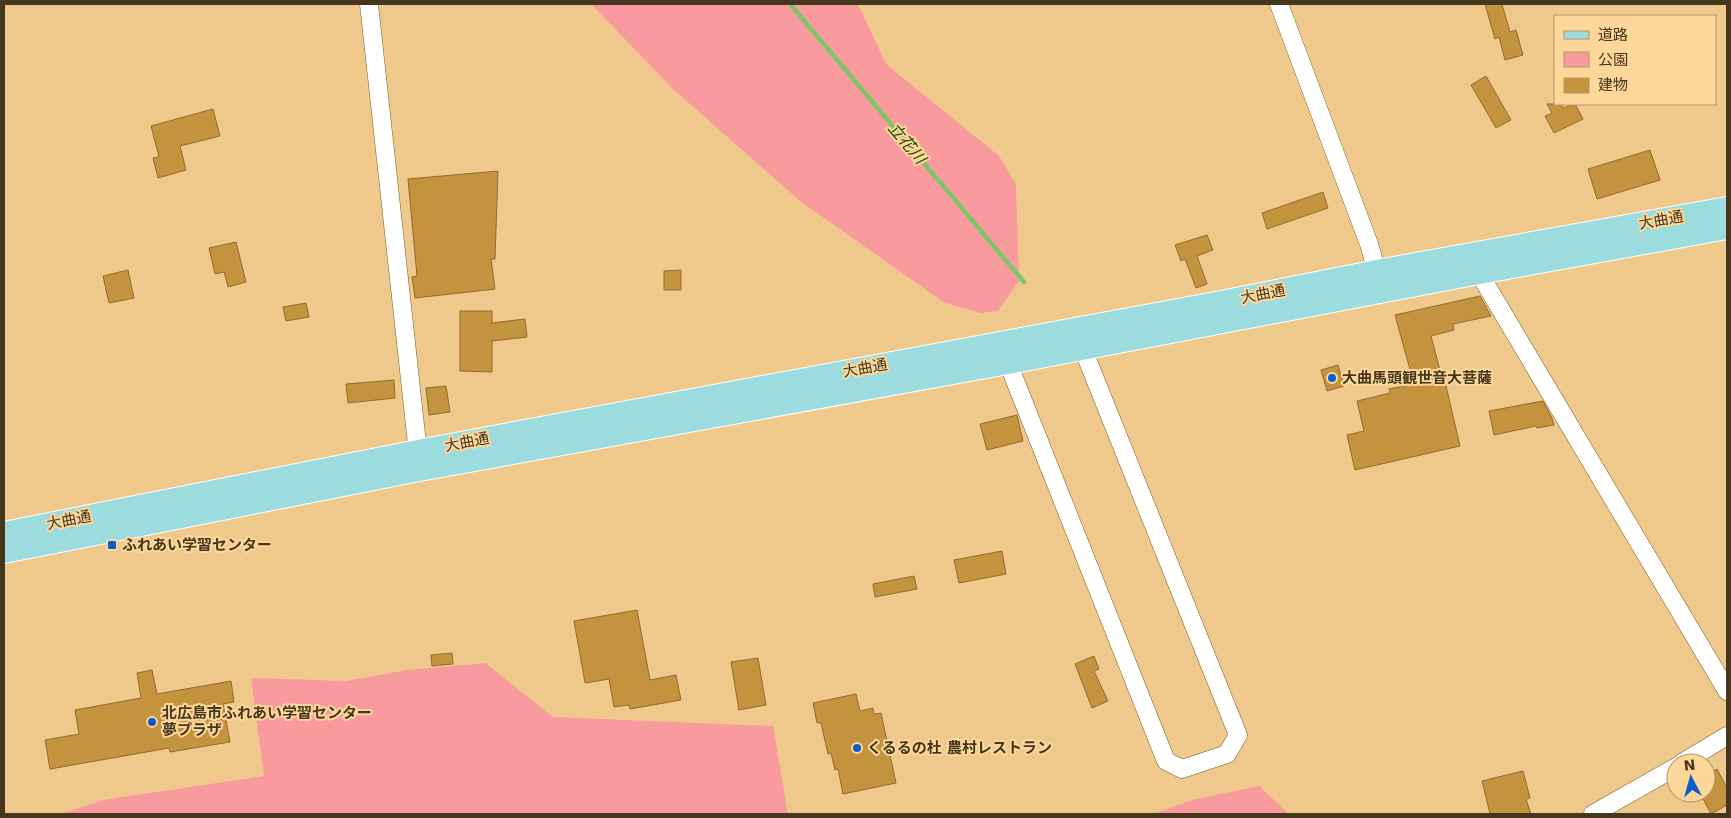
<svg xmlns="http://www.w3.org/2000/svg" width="1731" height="818" viewBox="0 0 1731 818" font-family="'DejaVu Sans','Noto Sans JP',sans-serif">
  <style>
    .green { fill: #f99b9e }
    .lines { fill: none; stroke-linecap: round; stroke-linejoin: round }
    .stream { stroke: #7ec566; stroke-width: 4.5 }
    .building { fill: #c4933d; stroke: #916d32 }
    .minor-casing { stroke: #7f5c1f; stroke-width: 19 }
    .major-casing { stroke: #fff; stroke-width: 24 }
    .minor { stroke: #fff; stroke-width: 18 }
    .major { stroke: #9ddcde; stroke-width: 22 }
    .poi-dot { fill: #0c5dc7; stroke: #fdd699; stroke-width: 2 }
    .labels { text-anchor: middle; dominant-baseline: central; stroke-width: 4; stroke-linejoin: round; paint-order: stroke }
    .street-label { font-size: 15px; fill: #45361d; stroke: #fdd699 }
    .poi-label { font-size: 15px; font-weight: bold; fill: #45361d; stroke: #fdd699; text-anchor: start }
    .water-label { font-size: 16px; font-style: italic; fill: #1d4b08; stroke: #fdd699 }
  </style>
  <rect width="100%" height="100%" fill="#efc98c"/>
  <!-- green -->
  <g class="green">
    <path d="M591 4H858L886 64 999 156 1016 185 1019 281 998 311 981 313 945 303 800 201 674 90Z"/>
    <path d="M485 663 553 717 773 726 788 814H61L103 800 264 776 251 678 346 681 407 670Z"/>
    <path d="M1259 786 1289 814H1154L1192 800Z"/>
  </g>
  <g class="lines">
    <!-- stream -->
    <path class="stream" d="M790 4 1024 282"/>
  </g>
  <!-- building -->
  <g class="building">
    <path d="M1485 4H1502L1510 32 1516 30 1523 55 1505 60 1499 37 1495 39Z"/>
    <path d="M1486 76 1511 120 1496 128 1471 85Z"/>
    <path d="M1547 104H1561L1563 108 1575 104 1583 119 1554 133 1545 116 1552 113Z"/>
    <path d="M213 109 220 136 180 146 186 170 158 178 153 158 159 157 151 126Z"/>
    <path d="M1650 150 1660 180 1597 199 1588 169Z"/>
    <path d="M498 171 495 259H491L495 289 415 298 412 277 417 276 408 179Z"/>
    <path d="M1323 192 1328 208 1267 229 1262 213Z"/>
    <path d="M1207 235 1213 250 1197 256 1207 284 1196 288 1185 259 1181 261 1175 245Z"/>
    <path d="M236 242 246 282 228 287 224 272 215 274 209 248Z"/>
    <path d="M128 270 134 298 109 303 103 276Z"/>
    <path d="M681 270V290H664V271Z"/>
    <path d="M1480 296 1491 316 1453 324 1454 330 1431 336 1442 378 1444 377 1460 446 1355 470 1347 435 1364 431 1357 401 1390 393 1389 389 1414 384 1395 315Z"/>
    <path d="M306 303 309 317 286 321 283 307Z"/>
    <path d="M460 311H492V323L525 319 527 337 492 341V372L460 371Z"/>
    <path d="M1338 365 1344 386 1327 391 1321 370Z"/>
    <path d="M394 380 395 398 348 403 346 384Z"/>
    <path d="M446 386 450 412 429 415 426 388Z"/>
    <path d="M1543 401 1552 418 1554 425 1537 428 1536 426 1494 435 1489 411Z"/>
    <path d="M1017 415 1023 441 987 450 980 424Z"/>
    <path d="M1002 551 1006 574 959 583 954 560Z"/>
    <path d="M914 576 917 589 875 597 873 584Z"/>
    <path d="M637 610 650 680 676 675 681 700 630 709 629 705 614 707 609 679 585 683 574 621Z"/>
    <path d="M452 653 453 664 432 666 431 655Z"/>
    <path d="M1094 656 1099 669 1094 671 1108 701 1092 708 1075 664Z"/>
    <path d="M758 658 766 705 739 710 731 662Z"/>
    <path d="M152 670 157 694 231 681 234 702 223 704 230 742 170 752 169 748 50 769 45 740 79 734 75 710 141 698 137 673Z"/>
    <path d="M856 694 860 711 873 708 874 714 881 713 896 783 843 794 838 769 835 770 831 753 828 754 821 723H817L813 703Z"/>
    <path d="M1717 769 1727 788V805L1711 814 1700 793H1706V775Z"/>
    <path d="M1523 771 1530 798 1526 799 1531 814H1490L1482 781Z"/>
  </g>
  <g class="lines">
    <!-- minor casing -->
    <g class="minor-casing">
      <g id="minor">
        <path d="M369 4 419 462"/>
        <path d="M1279 4 1369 244 1380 282"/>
        <path d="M1479 273 1727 691"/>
        <path d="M1008 363 1166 761 1182 769 1227 754 1238 735 1083 349"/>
        <path d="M1682 763 1727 736"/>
        <path d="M1593 814 1676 767"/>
      </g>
    </g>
    <!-- major casing -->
    <g class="major-casing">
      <g id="major">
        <path d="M4 533 418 451 1221 302 1377 271 1727 208"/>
        <path d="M4 552 419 470 1008 363 1479 273 1727 228"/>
      </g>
    </g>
    <!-- minor -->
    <use href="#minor" class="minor"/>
    <!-- major -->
    <use href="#major" class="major"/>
  </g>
  <!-- markers -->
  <g class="poi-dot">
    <circle cx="1332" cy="378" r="5"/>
    <rect x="107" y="540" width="10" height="10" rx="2.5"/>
    <circle cx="152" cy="722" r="5"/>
    <circle cx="857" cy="748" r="5"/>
  </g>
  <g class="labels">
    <!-- street labels -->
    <g class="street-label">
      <text transform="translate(1661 220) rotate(-10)">大曲通</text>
      <text transform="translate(1263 294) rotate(-11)">大曲通</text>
      <text transform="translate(865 368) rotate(-10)">大曲通</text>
      <text transform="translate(467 442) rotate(-11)">大曲通</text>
      <text transform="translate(69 520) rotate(-11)">大曲通</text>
    </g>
    <!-- poi labels -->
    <g class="poi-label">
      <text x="1342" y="378">大曲馬頭観世音大菩薩</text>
      <text x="122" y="545">ふれあい学習センター</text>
      <text x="162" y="713">北広島市ふれあい学習センター<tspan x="162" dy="17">夢プラザ</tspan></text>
      <text x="867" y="748">くるるの杜 農村レストラン</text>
    </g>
    <!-- water labels -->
    <g class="water-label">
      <text transform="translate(907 143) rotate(50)">立花川</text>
    </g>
  </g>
  <!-- border -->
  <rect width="1731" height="818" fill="none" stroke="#45361d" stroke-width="10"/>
  <!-- legend -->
  <rect x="1554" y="15" width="162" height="90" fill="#fdd699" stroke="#b39667"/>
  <rect x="1564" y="31" width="25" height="8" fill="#9ddcde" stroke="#b39667"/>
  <text x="1598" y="40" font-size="15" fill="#45361d">道路</text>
  <rect x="1564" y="52" width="25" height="15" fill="#f99b9e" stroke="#b39667"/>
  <text x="1598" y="65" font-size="15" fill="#45361d">公園</text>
  <rect x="1564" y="78" width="25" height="15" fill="#c4933d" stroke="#b39667"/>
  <text x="1598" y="90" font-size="15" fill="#45361d">建物</text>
  <!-- north arrow -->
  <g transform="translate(1691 778) rotate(354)"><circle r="24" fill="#fdd699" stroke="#b39667"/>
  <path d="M0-4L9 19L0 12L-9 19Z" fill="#0c5dc7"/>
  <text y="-8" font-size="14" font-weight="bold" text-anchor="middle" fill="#45361d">N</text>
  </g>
</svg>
